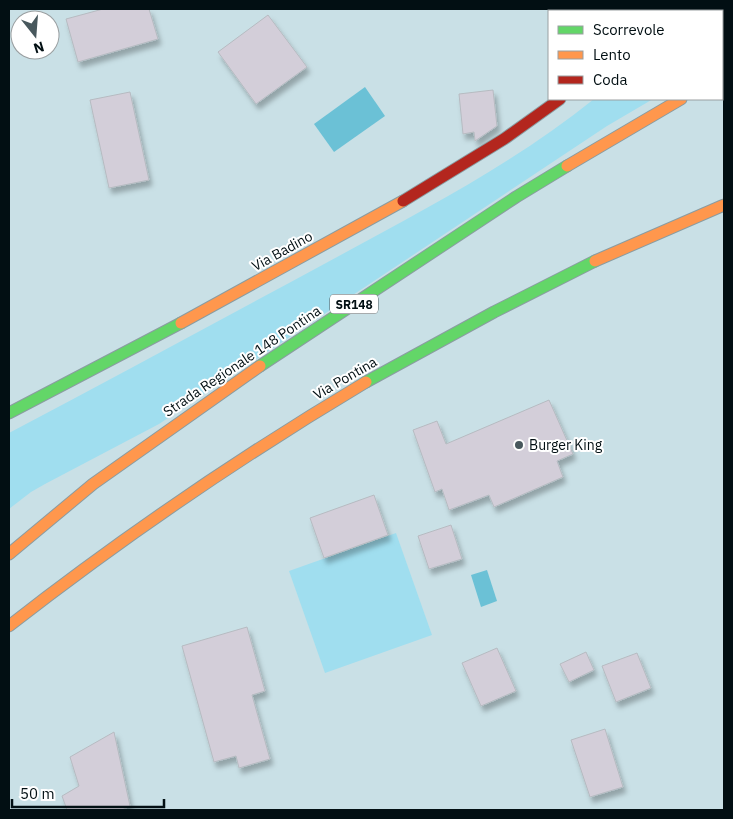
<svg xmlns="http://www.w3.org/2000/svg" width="733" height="819" viewBox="0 0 733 819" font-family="'IBM Plex Sans',sans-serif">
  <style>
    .green { fill: #a0deef }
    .water { fill: #6bc1d6 }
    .building { fill: #d3ced9; stroke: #b6bbc1; filter: url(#shadow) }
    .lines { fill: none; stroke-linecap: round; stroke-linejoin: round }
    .fast-casing { stroke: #8a9ca1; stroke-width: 13 }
    .slow-casing { stroke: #8a9ca1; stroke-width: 13 }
    .jam-casing { stroke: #8a9ca1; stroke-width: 13 }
    .fast { stroke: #63d668; stroke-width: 11 }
    .slow { stroke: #ff974d; stroke-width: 11 }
    .jam { stroke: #b3261e; stroke-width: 11 }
    .poi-dot { fill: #48585d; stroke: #fff; stroke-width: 2 }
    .labels { text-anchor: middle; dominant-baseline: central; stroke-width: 4; stroke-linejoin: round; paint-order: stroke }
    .shield { fill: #fff; stroke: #4e575a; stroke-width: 1 }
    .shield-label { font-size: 12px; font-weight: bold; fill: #020f13 }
    .street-label { font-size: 14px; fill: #020f13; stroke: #fff }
    .poi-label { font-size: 14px; fill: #020f13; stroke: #fff; text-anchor: start }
  </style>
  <defs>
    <filter id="shadow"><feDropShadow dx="3" dy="5.5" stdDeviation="2.5" flood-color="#0004"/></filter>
  </defs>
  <rect width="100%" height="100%" fill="#c9e0e6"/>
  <!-- green -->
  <g class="green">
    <path d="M697 9H724V63L722 64V11H694Z"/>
    <path d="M594 99H653L607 126 159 424 45 484 31 492 9 509V433C115 377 220 320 326 263 418 213 512 165 594 99Z"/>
    <path d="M396 533 432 635 325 673 289 571Z"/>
  </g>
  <!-- water -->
  <g class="water">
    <path d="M365 87 385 116 334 152 314 124Z"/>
    <path d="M487 570 497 601 481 607 471 575Z"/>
  </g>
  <!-- building -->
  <g class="building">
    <path d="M103 9H149L158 39 78 62 66 19Z"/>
    <path d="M268 15 307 67 256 104 218 52Z"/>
    <path d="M493 90 497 126 475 141 474 132 463 134 459 94Z"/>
    <path d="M130 92 149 180 109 188 90 100Z"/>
    <path d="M549 400 573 454 557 461 563 477 494 507 489 495 449 510 442 489 435 492 413 430 437 421 446 444Z"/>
    <path d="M374 495 388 535 324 558 310 518Z"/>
    <path d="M451 525 462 559 429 569 418 536Z"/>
    <path d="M247 627 265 691 252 695 270 759 239 768 236 756 214 762 182 646Z"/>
    <path d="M497 648 516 691 481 706 462 663Z"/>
    <path d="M586 652 594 670 569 682 560 664Z"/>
    <path d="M637 653 651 688 616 702 602 666Z"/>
    <path d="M605 729 623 787 590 797 571 740Z"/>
    <path d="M114 732 130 806 122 810H67L62 796 79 786 70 757Z"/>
  </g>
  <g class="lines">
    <!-- fast casing -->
    <g class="fast-casing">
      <g id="fast">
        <path d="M260 366 516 197 567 166"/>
        <path d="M366 382 494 312 595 261"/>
        <path d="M9 413 181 323"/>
      </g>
    </g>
    <!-- slow casing -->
    <g class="slow-casing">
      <g id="slow">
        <path d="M567 166 681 99"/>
        <path d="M595 261 724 205"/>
        <path d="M181 323 403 201"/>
        <path d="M9 554 93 484 260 366"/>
        <path d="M9 626C123 537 242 456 366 382"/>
      </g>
    </g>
    <!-- jam casing -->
    <g class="jam-casing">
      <g id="jam">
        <path d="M664 11 667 9"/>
        <path d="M722 78 724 77"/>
        <path d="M403 201 504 139 560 99"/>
      </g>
    </g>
    <!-- fast -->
    <use href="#fast" class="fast"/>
    <!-- slow -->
    <use href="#slow" class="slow"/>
    <!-- jam -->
    <use href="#jam" class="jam"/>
  </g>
  <!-- markers -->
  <circle class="poi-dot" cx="519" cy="445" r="5"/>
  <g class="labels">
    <!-- shield labels -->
    <rect class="shield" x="330" y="294.5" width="48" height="19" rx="4"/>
    <g class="shield-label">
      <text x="354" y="304">SR148</text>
    </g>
    <!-- street labels -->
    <g class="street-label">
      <text transform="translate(282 251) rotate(-29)">Via Badino</text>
      <text transform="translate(242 361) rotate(-34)">Strada Regionale 148 Pontina</text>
      <text transform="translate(345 378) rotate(-30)">Via Pontina</text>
    </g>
    <!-- poi labels -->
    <g class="poi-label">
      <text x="529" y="445">Burger King</text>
    </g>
  </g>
  <!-- border -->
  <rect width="733" height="819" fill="none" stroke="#020f13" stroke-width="20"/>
  <!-- legend -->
  <rect x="548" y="10" width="175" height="90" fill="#ffffff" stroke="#9a9fa1"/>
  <rect x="558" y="26" width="25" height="8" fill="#63d668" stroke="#9a9fa1"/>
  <text x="593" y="35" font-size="15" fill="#020f13">Scorrevole</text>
  <rect x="558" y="51" width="25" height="8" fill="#ff974d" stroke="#9a9fa1"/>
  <text x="593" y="60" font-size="15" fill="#020f13">Lento</text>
  <rect x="558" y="76" width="25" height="8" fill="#b3261e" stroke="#9a9fa1"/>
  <text x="593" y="85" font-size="15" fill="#020f13">Coda</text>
  <!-- north arrow -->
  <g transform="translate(35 35) rotate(163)"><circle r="24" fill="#ffffff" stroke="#9a9fa1"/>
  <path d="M0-4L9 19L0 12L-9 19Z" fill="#48585d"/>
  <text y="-8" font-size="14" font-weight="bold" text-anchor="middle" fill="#020f13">N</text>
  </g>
  <!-- scale -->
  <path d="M12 799v8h152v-8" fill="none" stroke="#020f13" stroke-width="2.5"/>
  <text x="20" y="799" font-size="15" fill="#020f13" stroke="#ffffff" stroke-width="4" paint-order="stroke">50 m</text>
</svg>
